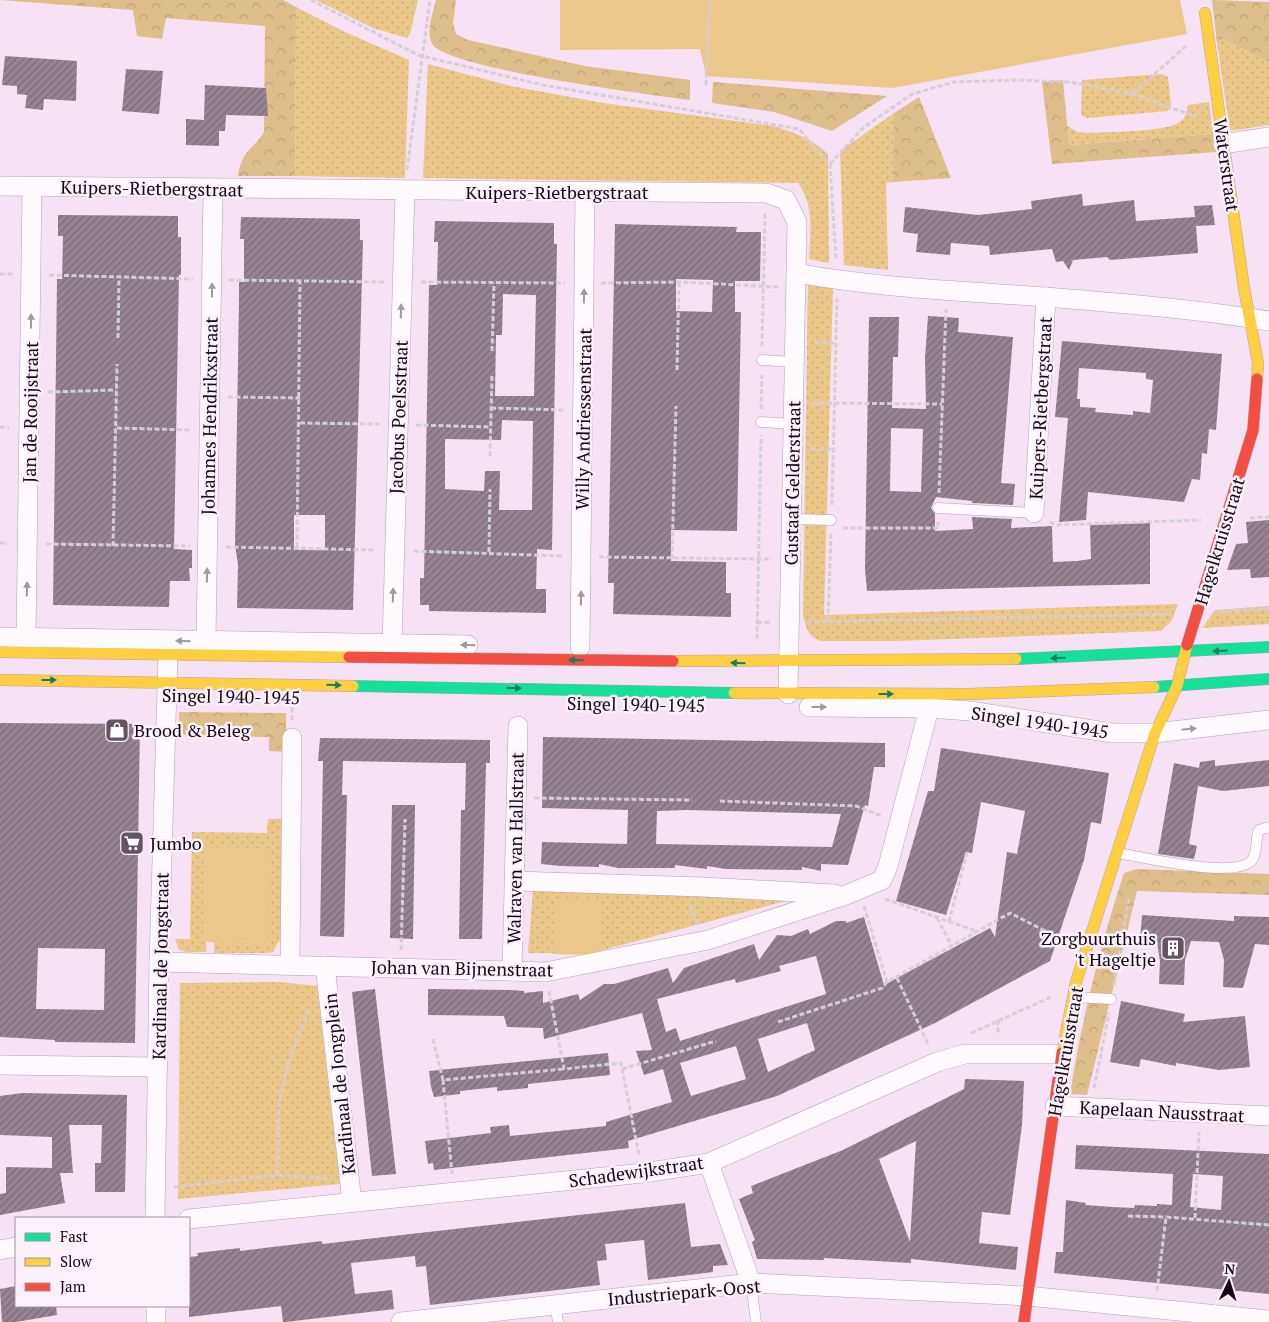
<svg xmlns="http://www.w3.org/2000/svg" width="1269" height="1322" viewBox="0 0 1269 1322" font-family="'PT Serif',serif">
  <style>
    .grass { fill: url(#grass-dots) }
    .forest { fill: url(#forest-crowns) }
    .green { fill: #ebc88a }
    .building { fill: url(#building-hatch); fill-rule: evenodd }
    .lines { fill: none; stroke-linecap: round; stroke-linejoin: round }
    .lane-casing { stroke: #b3a2b3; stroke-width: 11 }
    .street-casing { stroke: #b3a2b3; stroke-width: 20 }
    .fast-casing { stroke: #b3a2b3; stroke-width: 12 }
    .slow-casing { stroke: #b3a2b3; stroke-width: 12 }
    .jam-casing { stroke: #b3a2b3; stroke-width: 12 }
    .path { stroke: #d5cfd5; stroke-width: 3; stroke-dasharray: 5 2.5; stroke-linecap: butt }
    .lane { stroke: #fefafe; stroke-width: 10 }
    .street { stroke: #fefafe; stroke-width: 19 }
    .fast { stroke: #16e098; stroke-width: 11 }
    .slow { stroke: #ffcf43; stroke-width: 11 }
    .jam { stroke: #f24e42; stroke-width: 11 }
    .oneway { fill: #a198a1 }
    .oneway2 { fill: #167e5d }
    .labels { text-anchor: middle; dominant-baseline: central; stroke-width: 5; stroke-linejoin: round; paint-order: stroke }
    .street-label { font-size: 18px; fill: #150615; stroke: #faf1fa }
    .poi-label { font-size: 18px; fill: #150615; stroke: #faf1fa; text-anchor: start }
  </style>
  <defs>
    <pattern id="grass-dots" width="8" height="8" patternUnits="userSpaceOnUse" patternTransform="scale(1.25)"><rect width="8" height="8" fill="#ebc88a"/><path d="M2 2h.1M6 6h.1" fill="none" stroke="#c9aa76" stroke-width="1.8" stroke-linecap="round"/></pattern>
    <pattern id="forest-crowns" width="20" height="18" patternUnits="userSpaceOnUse" patternTransform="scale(1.25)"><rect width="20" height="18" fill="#debe8a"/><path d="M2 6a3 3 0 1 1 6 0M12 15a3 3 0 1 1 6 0" fill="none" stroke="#bea276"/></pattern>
    <pattern id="building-hatch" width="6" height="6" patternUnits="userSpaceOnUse" patternTransform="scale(1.25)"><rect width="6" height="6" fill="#978492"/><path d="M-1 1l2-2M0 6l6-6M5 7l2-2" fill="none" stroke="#7a6a76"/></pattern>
  </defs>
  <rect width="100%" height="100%" fill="#f6e1f5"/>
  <!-- grass -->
  <g class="grass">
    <path d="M316 0H418L410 34 407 38 373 28Z"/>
    <path d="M296 7 345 32 409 60 405 178 295 176Z"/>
    <path d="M1223 39 1269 62V125L1230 131 1217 43Z"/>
    <path d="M428 64 511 86 603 103 773 126C793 132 813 139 828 154L829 263 809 259C810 233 815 206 798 183L423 178Z"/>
    <path d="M1162 74 1168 77 1171 106 1168 111 1087 118 1081 115 1082 80Z"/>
    <path d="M1209 102 1213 134 1069 145 1067 126 1078 132 1087 133C1105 132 1168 132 1180 122 1186 118 1187 111 1188 105Z"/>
    <path d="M894 113 893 182 886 183 888 270 844 265 840 151Z"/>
    <path d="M808 279 833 285 824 615 1178 604 1172 620 1161 631 897 641H821C808 637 807 629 803 616Z"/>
    <path d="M1269 606V624L1202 628 1215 610Z"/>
    <path d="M268 819H283L282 941 278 942 273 952 268 953H214V942L267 943 268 848 203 942H206V952H186L179 950 175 939H190L192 832 267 833Z"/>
    <path d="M533 891 808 895 592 953H528Z"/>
    <path d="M279 982 317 986 340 1184 178 1199 180 983Z"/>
  </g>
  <!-- forest -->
  <g class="forest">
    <path d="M0 0H283L296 7 295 176H238C242 150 252 151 264 132L265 26 166 18 162 39 137 36 133 10Z"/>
    <path d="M436 0H456L453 23 456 34 468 40 585 66 690 80V100C652 95 451 69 433 45 425 34 433 12 436 0Z"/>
    <path d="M1212 0 1269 2V62L1223 39 1217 43Z"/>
    <path d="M1063 80 1069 145 1213 134 1216 152 1052 164 1042 82Z"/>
    <path d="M713 82 887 96 832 131 774 112 712 103Z"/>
    <path d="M919 97 951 178 893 182 894 113Z"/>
    <path d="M179 712 286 713V752L269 751V737L179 735Z"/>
    <path d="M1137 869 1269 874V895L1137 891 1087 1095 1070 1094C1082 1018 1100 946 1124 873Z"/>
  </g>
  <!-- green -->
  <g class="green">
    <path d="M560 0H1180L1187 34 892 88 706 76 700 49 560 50Z"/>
    <path d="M204 847 269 848 268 944 203 942Z"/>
    <path d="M555 899 602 901 601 955 553 954Z"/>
  </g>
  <!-- building -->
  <g class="building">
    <path d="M5 56 77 61 76 101 44 99 43 110 25 108 27 95 17 94V86L2 85Z"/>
    <path d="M126 69 163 71 159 114 122 111Z"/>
    <path d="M205 85 266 88 268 116 226 115 225 131H219V146L186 145V119L204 120Z"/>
    <path d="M1082 194 1083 206 1134 200 1136 221 1195 217 1194 206 1212 205 1215 225 1196 226 1198 253 1110 260 1107 257 1073 260 1069 270 1063 261 1056 262 1052 249 990 255 989 246 951 243 950 255 916 252 918 234 903 232 905 207 978 215 1032 209 1031 201Z"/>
    <path d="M58 215 178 216V237H181V275H179L174 549 192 550V568H189L190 581H170L169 607 53 605 57 279H62L63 236H58Z"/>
    <path d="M241 217 360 219V240H363L353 610 237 608 238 565 235 544 239 300V282H244V239H240ZM294 515H325V550H294Z"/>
    <path d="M435 221 554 223V244H557L552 550 537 549 536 589H546V613L429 611V605H420V578H424L429 285H437L438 242H434ZM503 294 536 295 534 396H495L496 335H502ZM502 420 533 421 532 510H499L500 471H485L484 491 445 489V439L501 440Z"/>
    <path d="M615 224 737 227 736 232H761L760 281H735V312H741L737 531 671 530V561L726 562V593H731V617L613 614 614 583H608ZM676 279 713 280 712 312 676 311Z"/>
    <path d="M928 316 959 318 958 332 1013 337 1001 483 1015 484 1013 505 972 503V501L936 497 931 508 935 514V531L973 529 972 517 1012 519 1011 528 1052 526 1053 562 1077 561 1091 559 1090 525 1150 523V584L867 591 865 569 869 317H899L898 357H893L892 408 926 409 925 358ZM891 428 923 429 921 492 890 491Z"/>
    <path d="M1062 341 1222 354 1216 430 1209 429 1207 454 1202 453 1200 480 1192 479 1184 502 1088 492 1086 520 1059 522 1068 418 1055 417ZM1079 368 1146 373V379L1153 380 1150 413 1133 411V415L1095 412 1096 408 1080 407V399H1077Z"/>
    <path d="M1269 520V577L1251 578 1250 569 1227 570 1236 544 1248 543 1246 522Z"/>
    <path d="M0 723 140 724 135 1043 55 1042V1040L0 1037ZM38 948 105 949 104 1010 36 1009Z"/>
    <path d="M543 737 885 743V767H874L868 806 865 805 848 865 821 864V871L802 867V870L726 869 707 866V869L675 865V868H618L599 864V867L561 866 541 864 542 842 627 844 628 810 542 808ZM687 810 803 813 841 814 832 847 656 844 657 811Z"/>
    <path d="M320 738 490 740V763H486L482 939H459L461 810H465L466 763H447L343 761 342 795H347L344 937 320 936 323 761H318Z"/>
    <path d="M941 748 1109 773 1101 824 1091 822 1084 860 1050 961 935 1023 777 1096 628 1141 629 1148 434 1170 433 1163 428 1164 425 1141 491 1133 490 1127 509 1125 510 1136 606 1126V1122L672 1102 663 1069 644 1075 636 1051 652 1050 642 1013 544 1039 543 1028 507 1027 504 1016 428 1015V989L511 990 524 991V993L543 991V1003L578 994 580 1000 604 984H614L668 968 673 983 684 968 754 944 759 960 777 935 791 936 808 929 810 934 836 921H846V923L864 917 884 985 990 928 995 937 1007 852 1017 854 1025 811 981 802 972 853 966 852 946 915 896 901 928 791H934ZM816 956 826 994 680 1041 676 1028 666 1032 657 999 735 979 736 983 781 971 779 966ZM807 1023 815 1050 768 1072 758 1039ZM736 1046 746 1079 691 1096 680 1063Z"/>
    <path d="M1215 760V766L1269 760V786L1223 791 1198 786 1189 844 1197 846 1194 859 1158 854 1174 763 1199 768 1200 762Z"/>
    <path d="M392 805H415L413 939 390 938Z"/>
    <path d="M1142 915 1234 921V916L1269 917V945L1255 944 1243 988 1223 987 1224 960 1219 942 1191 941 1185 960 1184 985 1159 984 1160 961 1157 942 1140 940Z"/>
    <path d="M375 989 396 1174 372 1176 352 992Z"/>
    <path d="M1121 1001 1185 1014 1183 1022 1245 1016 1250 1067 1219 1070 1176 1063V1066L1141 1059 1139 1067 1110 1062Z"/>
    <path d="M608 1053 610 1075 528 1084V1088L497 1091V1087L460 1091V1094L434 1097 431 1087 429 1071Z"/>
    <path d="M965 1079 1024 1081 1022 1125 1010 1215 982 1212 979 1243 1018 1247 1016 1270 911 1259V1263L824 1258V1260L757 1259 752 1242 755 1240 739 1199 753 1193 751 1186 843 1150 964 1089ZM916 1141 910 1242 879 1159Z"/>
    <path d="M22 1093 127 1095 125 1192H95V1163H101L102 1125H69L73 1173H60L65 1203 0 1215V1194L6 1193V1167L52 1168V1137L0 1135V1096Z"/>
    <path d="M1076 1145 1269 1154V1294L1054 1273 1056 1252H1063L1066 1200 1086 1203 1085 1205 1113 1207 1134 1208 1135 1205 1157 1206V1204L1172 1205 1173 1174 1075 1169ZM1193 1174 1223 1176 1221 1210 1190 1207Z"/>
    <path d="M685 1203 691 1247 720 1244 728 1265 713 1266V1272L648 1280 644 1240 605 1244 607 1260 597 1261 600 1285 430 1305 426 1266 416 1267 415 1256 351 1263 355 1294 392 1290 394 1309 286 1322H283L281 1306 189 1317V1257L198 1256 197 1253 240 1248V1251L322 1241V1244Z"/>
    <path d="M16 1286V1306H56L57 1315 16 1322H2L0 1289Z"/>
  </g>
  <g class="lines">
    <!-- lane casing -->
    <g class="lane-casing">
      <g id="lane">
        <path d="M762 360 794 362"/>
        <path d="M761 422 793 424"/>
        <path d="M938 508 1034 513"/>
        <path d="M791 519 831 520"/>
        <path d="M1118 853C1142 857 1237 880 1252 860 1258 852 1255 839 1259 830L1269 827"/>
        <path d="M1074 997 1111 999"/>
        <path d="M751 1283 756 1322"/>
        <path d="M555 1304 558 1322"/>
      </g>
    </g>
    <!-- street casing -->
    <g class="street-casing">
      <g id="street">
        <path d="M1223 144 1269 137"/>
        <path d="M0 186 766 193 786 200 797 222 796 273C879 288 962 291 1046 297 1120 303 1195 309 1269 321"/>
        <path d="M1034 513 1046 297"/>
        <path d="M0 637 468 645"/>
        <path d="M26 638 32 187"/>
        <path d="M206 641 213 190"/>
        <path d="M392 644 405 191"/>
        <path d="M580 647 585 192"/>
        <path d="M788 694 796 273"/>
        <path d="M809 707 929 708 970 711 1112 733H1155L1269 720"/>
        <path d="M515 881 703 887 835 894"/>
        <path d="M159 962 545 972 708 940 846 895 882 880 888 866 929 708"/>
        <path d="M290 965 292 738"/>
        <path d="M325 966 352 1202"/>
        <path d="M512 971 518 726"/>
        <path d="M0 1065 158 1067"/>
        <path d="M1055 1106 1269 1116"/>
        <path d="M709 1163 751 1283"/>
        <path d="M155 1218 159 962 168 654"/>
        <path d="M189 1219 643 1173 709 1163 937 1062 965 1054H1062"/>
        <path d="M0 1250 16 1247"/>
        <path d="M156 1306V1322"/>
        <path d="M401 1322 751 1283 1027 1296 1269 1320"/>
      </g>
    </g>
    <!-- fast casing -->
    <g class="fast-casing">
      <g id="fast">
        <path d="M1016 659 1269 647"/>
        <path d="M353 686 734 693"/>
        <path d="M1154 687 1269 679"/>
      </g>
    </g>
    <!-- slow casing -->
    <g class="slow-casing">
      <g id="slow">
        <path d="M1205 13 1244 288 1258 363 1257 379"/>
        <path d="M0 652 349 657"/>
        <path d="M673 661 1016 659"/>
        <path d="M0 680 353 686"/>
        <path d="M734 693 969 694 1154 687"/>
        <path d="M1062 1053 1076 982 1155 733 1177 686 1187 645"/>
      </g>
    </g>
    <!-- jam casing -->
    <g class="jam-casing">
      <g id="jam">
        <path d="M1187 645 1253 430 1257 379"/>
        <path d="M349 657 673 661"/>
        <path d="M1024 1322 1062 1053"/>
      </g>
    </g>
    <!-- path -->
    <g class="path">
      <path d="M311 0 418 55 543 85 799 129 830 164 836 260"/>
      <path d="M706 85 710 0"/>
      <path d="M1132 94 1186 46"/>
      <path d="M830 164 863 128 912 94 954 82 1016 80 1070 82 1132 94 1197 117"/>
      <path d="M407 170 430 0"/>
      <path d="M0 274H13"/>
      <path d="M49 275 193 279"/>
      <path d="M229 280 385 282"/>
      <path d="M421 282 565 283"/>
      <path d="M601 283 679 282 778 287"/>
      <path d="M118 338 119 278"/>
      <path d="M814 342 836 343"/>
      <path d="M762 346 765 213"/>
      <path d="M492 351 494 283"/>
      <path d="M677 370 679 282"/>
      <path d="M48 392 116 390"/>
      <path d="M228 397 300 398"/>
      <path d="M812 403 942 404"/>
      <path d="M491 408 565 410"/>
      <path d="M761 409 762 375"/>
      <path d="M300 423 379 424"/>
      <path d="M416 425 490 427"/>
      <path d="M0 427 9 428"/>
      <path d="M117 428 191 430"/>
      <path d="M811 449H833"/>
      <path d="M490 456 492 376"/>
      <path d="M939 493 946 309"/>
      <path d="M832 505 837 299"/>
      <path d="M1250 518 1269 517"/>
      <path d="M1050 522 1056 525 1201 520"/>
      <path d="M843 528H938V522"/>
      <path d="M0 543H8"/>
      <path d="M46 544 190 546"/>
      <path d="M113 546 117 364"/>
      <path d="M226 547 375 550"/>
      <path d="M297 547 300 282"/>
      <path d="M414 551 563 556"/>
      <path d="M489 552 490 489"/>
      <path d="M599 557 772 559"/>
      <path d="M672 559 676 406"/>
      <path d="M1220 612 1269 608"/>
      <path d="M828 621 831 534"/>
      <path d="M807 622 1174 614"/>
      <path d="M757 623 771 622"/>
      <path d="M757 639 761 435"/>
      <path d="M292 720V706"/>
      <path d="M534 798 692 800"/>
      <path d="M720 801 856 806 882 816"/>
      <path d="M885 899 976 931"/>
      <path d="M690 905 699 924"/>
      <path d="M864 906 887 982"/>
      <path d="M937 918 952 946"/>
      <path d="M949 922 967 852"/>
      <path d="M401 950 405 819"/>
      <path d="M897 978 929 1046"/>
      <path d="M1114 985 1129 898"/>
      <path d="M549 991 564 1069 621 1063 639 1155"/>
      <path d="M998 1020V1035"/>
      <path d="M778 1022 882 988 887 982 1010 913 1065 941"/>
      <path d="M971 1033 1051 997"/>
      <path d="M433 1039 443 1080 564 1069"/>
      <path d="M622 1069 716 1041"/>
      <path d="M443 1080 452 1174"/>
      <path d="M1094 1088 1109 1013"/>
      <path d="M277 1175C279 1153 277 1130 279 1108 284 1073 296 1040 310 1008"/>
      <path d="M174 1187 277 1175 331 1179"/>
      <path d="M1128 1216 1166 1217"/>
      <path d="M1195 1218 1199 1132"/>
      <path d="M1157 1291 1166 1217 1269 1225"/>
    </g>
    <!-- lane -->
    <use href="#lane" class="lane"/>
    <!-- street -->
    <use href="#street" class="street"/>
    <!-- fast -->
    <use href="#fast" class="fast"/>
    <!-- slow -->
    <use href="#slow" class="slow"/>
    <!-- jam -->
    <use href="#jam" class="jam"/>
  </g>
  <!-- one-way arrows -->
  <defs><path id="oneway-solid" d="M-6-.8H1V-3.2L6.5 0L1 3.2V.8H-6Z" transform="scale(1.25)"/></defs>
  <g class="oneway">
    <use href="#oneway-solid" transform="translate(212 290) rotate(-89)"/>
    <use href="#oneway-solid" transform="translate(584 296) rotate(-89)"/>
    <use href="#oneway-solid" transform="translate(401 311) rotate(-88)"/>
    <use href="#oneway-solid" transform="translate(31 321) rotate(-89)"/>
    <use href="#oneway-solid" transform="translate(207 575) rotate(-89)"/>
    <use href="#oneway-solid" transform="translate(27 589) rotate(-88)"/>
    <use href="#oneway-solid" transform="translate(393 595) rotate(-88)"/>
    <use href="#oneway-solid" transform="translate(581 598) rotate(-89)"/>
    <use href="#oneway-solid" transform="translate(183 641) rotate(-179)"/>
    <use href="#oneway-solid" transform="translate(468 645) rotate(-179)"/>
    <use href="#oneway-solid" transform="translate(819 707)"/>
    <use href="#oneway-solid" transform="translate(1189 729) rotate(-6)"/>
  </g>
  <g class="oneway2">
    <use href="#oneway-solid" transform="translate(1220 651) rotate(176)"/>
    <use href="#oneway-solid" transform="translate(1058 658) rotate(178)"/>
    <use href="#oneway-solid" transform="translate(576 660) rotate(-179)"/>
    <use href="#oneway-solid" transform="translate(738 663) rotate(-179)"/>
    <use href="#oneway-solid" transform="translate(49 680)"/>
    <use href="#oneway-solid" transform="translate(334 685) rotate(1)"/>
    <use href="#oneway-solid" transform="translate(514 688) rotate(1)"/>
    <use href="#oneway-solid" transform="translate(886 694)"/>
  </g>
  <!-- icons -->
  <defs>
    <g id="shop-square" transform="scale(1.25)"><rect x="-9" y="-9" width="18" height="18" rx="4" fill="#645363" stroke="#faf1fa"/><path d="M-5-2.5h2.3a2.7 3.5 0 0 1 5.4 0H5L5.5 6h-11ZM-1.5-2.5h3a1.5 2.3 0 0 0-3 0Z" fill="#fff"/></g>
    <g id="supermarket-square" transform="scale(1.25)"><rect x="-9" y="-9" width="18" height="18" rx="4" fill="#645363" stroke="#faf1fa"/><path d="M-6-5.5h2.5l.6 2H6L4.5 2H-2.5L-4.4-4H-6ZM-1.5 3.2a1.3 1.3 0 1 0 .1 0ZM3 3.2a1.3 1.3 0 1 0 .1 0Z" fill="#fff"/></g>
    <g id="building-square" transform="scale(1.25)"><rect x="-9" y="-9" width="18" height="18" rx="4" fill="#645363" stroke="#faf1fa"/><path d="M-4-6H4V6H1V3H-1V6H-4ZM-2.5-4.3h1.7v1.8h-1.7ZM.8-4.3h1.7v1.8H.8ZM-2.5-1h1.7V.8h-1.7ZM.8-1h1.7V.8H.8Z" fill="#fff"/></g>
  </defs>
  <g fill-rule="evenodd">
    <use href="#shop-square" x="117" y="730"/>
    <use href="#supermarket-square" x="132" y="843"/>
    <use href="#building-square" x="1173" y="948"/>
  </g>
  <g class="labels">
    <!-- street labels -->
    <g class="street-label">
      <text transform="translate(1227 165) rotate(82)">Waterstraat</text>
      <text transform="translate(152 188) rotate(1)">Kuipers-Rietbergstraat</text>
      <text x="557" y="192">Kuipers-Rietbergstraat</text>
      <text transform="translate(1040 408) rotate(-87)">Kuipers-Rietbergstraat</text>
      <text transform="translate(30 412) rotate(-89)">Jan de Rooijstraat</text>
      <text transform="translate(209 416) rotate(-89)">Johannes Hendrikxstraat</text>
      <text transform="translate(398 417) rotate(-88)">Jacobus Poelsstraat</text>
      <text transform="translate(583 419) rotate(-89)">Willy Andriessenstraat</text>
      <text transform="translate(792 483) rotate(-89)">Gustaaf Gelderstraat</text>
      <text transform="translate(1219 541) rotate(-73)">Hagelkruisstraat</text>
      <text transform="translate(231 696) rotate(1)">Singel 1940-1945</text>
      <text transform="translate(636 704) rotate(1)">Singel 1940-1945</text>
      <text transform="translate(1040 722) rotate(8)">Singel 1940-1945</text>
      <text transform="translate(515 848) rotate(-89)">Walraven van Hallstraat</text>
      <text transform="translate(160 966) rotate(-89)">Kardinaal de Jongstraat</text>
      <text transform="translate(462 968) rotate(1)">Johan van Bijnenstraat</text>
      <text transform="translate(1065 1051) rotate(-80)">Hagelkruisstraat</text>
      <text transform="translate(339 1084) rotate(-96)">Kardinaal de Jongplein</text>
      <text transform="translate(1162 1111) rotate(3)">Kapelaan Nausstraat</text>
      <text transform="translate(636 1171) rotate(-8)">Schadewijkstraat</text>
      <text transform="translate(684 1292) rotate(-5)">Industriepark-Oost</text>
    </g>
    <!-- poi labels -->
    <g class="poi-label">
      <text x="134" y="730">Brood &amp; Beleg</text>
      <text x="150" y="843">Jumbo</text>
      <text x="1156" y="938" text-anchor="end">Zorgbuurthuis<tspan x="1156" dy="21">'t Hageltje</tspan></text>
    </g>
  </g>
  <!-- legend -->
  <rect x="15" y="1217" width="175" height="90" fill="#faf1fa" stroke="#9e939e"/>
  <rect x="25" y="1233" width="25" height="8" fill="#16e098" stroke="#9e939e"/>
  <text x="60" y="1242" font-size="15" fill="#150615">Fast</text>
  <rect x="25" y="1258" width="25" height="8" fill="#ffcf43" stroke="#9e939e"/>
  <text x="60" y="1267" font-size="15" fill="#150615">Slow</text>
  <rect x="25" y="1283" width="25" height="8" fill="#f24e42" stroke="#9e939e"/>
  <text x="60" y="1292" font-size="15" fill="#150615">Jam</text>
  <!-- north arrow -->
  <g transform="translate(1229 1282) rotate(4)" stroke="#faf1fa" stroke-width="4" paint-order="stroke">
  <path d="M0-4L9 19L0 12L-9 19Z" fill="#150615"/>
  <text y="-8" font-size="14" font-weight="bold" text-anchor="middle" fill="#150615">N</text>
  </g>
</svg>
